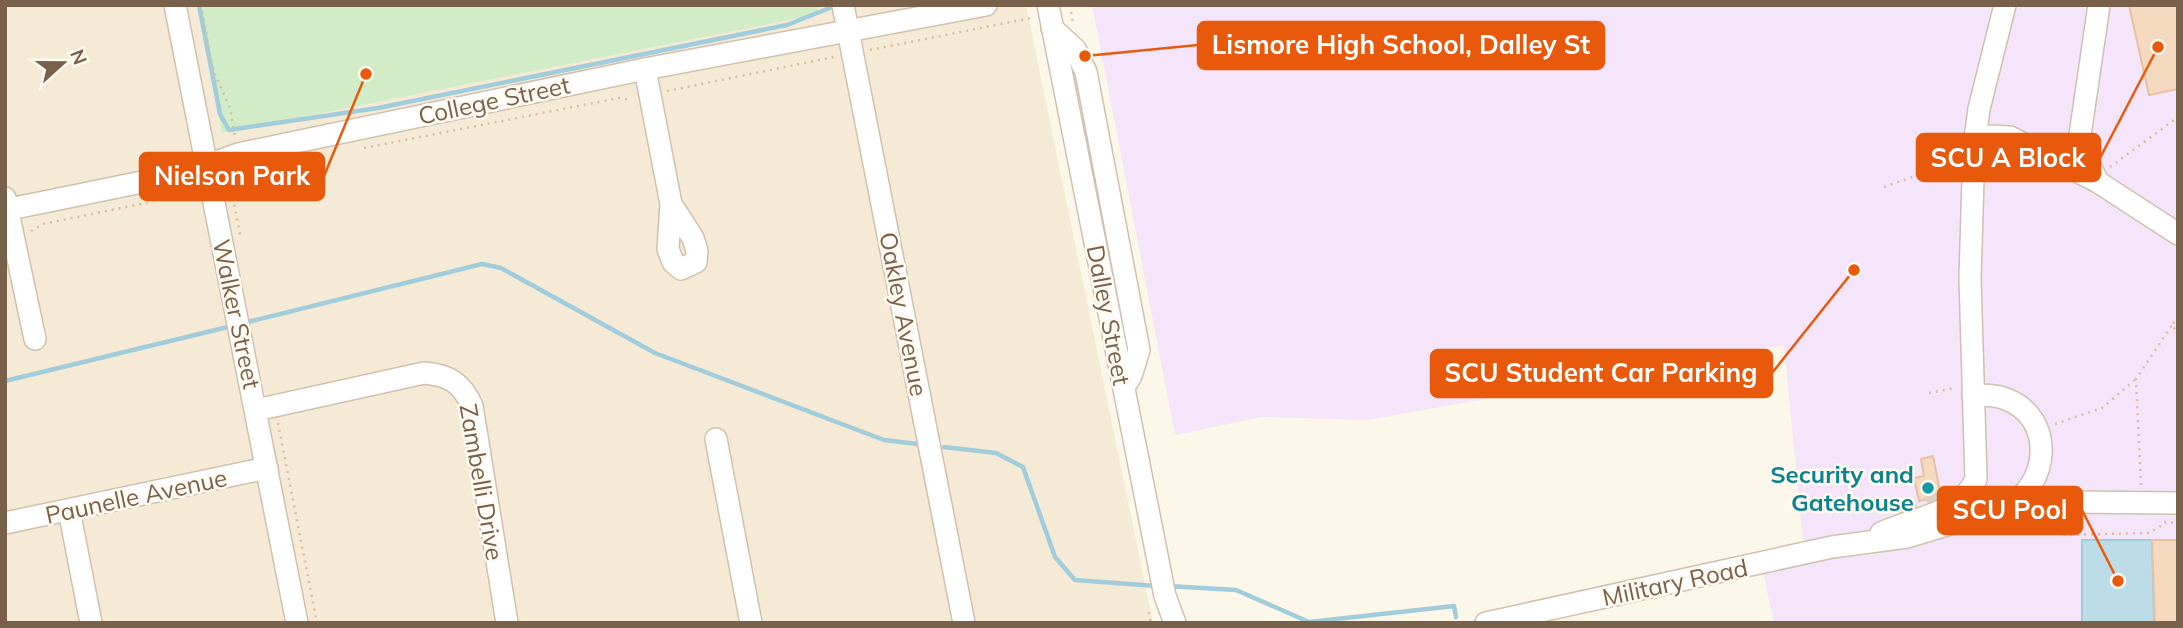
<svg xmlns="http://www.w3.org/2000/svg" width="2183" height="628" viewBox="0 0 2183 628" font-family="Mulish,sans-serif">
  <style>
    .residential { fill: #f5ead6 }
    .education { fill: #f4e5fa }
    .green { fill: #d1ecc6 }
    .water { fill: #bcdde8; stroke: #a1ccdb; stroke-width: 2 }
    .lines { fill: none; stroke-linecap: round; stroke-linejoin: round }
    .stream { stroke: #a1ccdb; stroke-width: 4.5 }
    .building { fill: #f4d9bf; stroke: #e7c29f; stroke-width: 2 }
    .minor-tunnel { stroke: #dcd1c2; stroke-width: 21; stroke-dasharray: 21 10; stroke-linecap: butt }
    .minor-casing { stroke: #d0c0ad; stroke-width: 24 }
    .path { stroke: #d9bda1; stroke-width: 2.5; stroke-dasharray: 2 5; stroke-linecap: butt }
    .minor { stroke: #fff; stroke-width: 21 }
    .culture-dot { fill: #0f9aa8; stroke: #fffbf0; stroke-width: 2.5 }
    .labels { text-anchor: middle; dominant-baseline: central; stroke-width: 5; stroke-linejoin: round; paint-order: stroke }
    .street-label { font-size: 24px; fill: #79604b; stroke: #fffbf0 }
    .culture-label { font-size: 24px; font-weight: bold; fill: #0d838f; stroke: #fffbf0; text-anchor: end }
    .leader { fill: none; stroke: #e8590c; stroke-width: 2.5 }
    .callout-dot { fill: #e8590c; stroke: #fffbf0; stroke-width: 2.5 }
    .callout { fill: #e8590c; stroke: #e8590c; stroke-width: 2.5 }
    .callout-label { font-size: 26px; text-anchor: middle; font-weight: bold; fill: #fff }
  </style>
  <rect width="100%" height="100%" fill="#fdf7e9"/>
  <!-- residential -->
  <path class="residential" d="M5 5H1026L1153 623H5Z"/>
  <!-- education -->
  <path class="education" d="M1092 5H2178V623H1774L1761 563 1804 553 1784 345 1368 420 1262 417 1175 435Z"/>
  <!-- green -->
  <path class="green" d="M200 5H817L819 14 222 133Z"/>
  <!-- water -->
  <path class="water" d="M2082 540H2152L2154 623H2082Z"/>
  <g class="lines">
    <!-- stream -->
    <g class="stream">
      <path d="M199 5 220 114 229 130 378 108 787 25 837 5"/>
      <path d="M244 323 482 264 501 268 655 353 884 440 918 444"/>
      <path d="M5 381 232 326"/>
      <path d="M944 447 996 453 1023 467 1055 557 1075 580 1156 586"/>
      <path d="M1168 586 1236 590 1309 622 1454 606 1456 617"/>
    </g>
  </g>
  <!-- building -->
  <g class="building">
    <path d="M2129 5H2178V89L2149 95Z"/>
    <path d="M1933 456 1941 496 1928 502V499L1919 501 1914 478 1924 476 1921 459Z"/>
    <path d="M2152 540H2178V623H2155Z"/>
  </g>
  <g class="lines">
    <!-- minor-tunnel -->
    <path class="minor-tunnel" d="M1903 523C1919 506 1935 500 1959 500"/>
    <!-- minor casing -->
    <g class="minor-casing">
      <g id="minor">
        <path d="M175 5 297 623"/>
        <path d="M843 5 964 623"/>
        <path d="M1048 5 1165 596 1175 623"/>
        <path d="M1052 28 1075 49 1086 72 1139 350 1131 376 1124 387"/>
        <path d="M645 69 671 204 668 249 673 262 681 269 696 262 697 251 693 238 671 204"/>
        <path d="M1974 146 1990 136 2010 137 2098 182 2178 234"/>
        <path d="M2098 182 2083 152 2080 135 2099 5"/>
        <path d="M5 198 35 339"/>
        <path d="M5 210 186 173 238 154 645 69 986 5"/>
        <path d="M1973 395C1984 395 1996 395 2006 399 2056 418 2050 487 2005 507"/>
        <path d="M256 410 424 373C449 375 462 383 472 406L507 623"/>
        <path d="M716 439 751 623"/>
        <path d="M69 510 91 623"/>
        <path d="M5 523 267 468"/>
        <path d="M1881 533C1913 518 1961 514 1976 479L1970 278 1974 146 1979 109 2005 5"/>
        <path d="M1486 623 1832 547 1907 537 2007 507 2064 502 2178 503"/>
      </g>
    </g>
    <!-- path -->
    <g class="path">
      <path d="M201 5 213 70 230 108 235 137"/>
      <path d="M1070 5 1073 23"/>
      <path d="M870 50 1031 18"/>
      <path d="M667 91 834 57"/>
      <path d="M364 148 619 98 632 100"/>
      <path d="M2110 167 2178 117"/>
      <path d="M239 172 231 188 241 239"/>
      <path d="M1884 187 1932 170 1957 148"/>
      <path d="M31 231 43 224 194 193"/>
      <path d="M2178 316 2172 325 2178 334"/>
      <path d="M1929 393 1955 388"/>
      <path d="M278 423 317 623"/>
      <path d="M2055 424 2102 408 2136 379"/>
      <path d="M2141 485 2136 379 2172 325"/>
      <path d="M2164 522 2178 523"/>
      <path d="M2063 535 2149 533 2166 523"/>
      <path d="M1149 612 1151 623"/>
    </g>
    <!-- minor -->
    <use href="#minor" class="minor"/>
  </g>
  <!-- markers -->
  <circle class="culture-dot" cx="1928" cy="488" r="7"/>
  <g class="labels">
    <!-- street labels -->
    <g class="street-label">
      <text transform="translate(494 100) rotate(-12)">College Street</text>
      <text transform="translate(237 314) rotate(78)">Walker Street</text>
      <text transform="translate(904 314) rotate(79)">Oakley Avenue</text>
      <text transform="translate(1109 315) rotate(79)">Dalley Street</text>
      <text transform="translate(482 482) rotate(80)">Zambelli Drive</text>
      <text transform="translate(136 496) rotate(-12)">Paunelle Avenue</text>
      <text transform="translate(1675 582) rotate(-12)">Military Road</text>
    </g>
    <!-- culture labels -->
    <g class="culture-label">
      <text x="1914" y="474">Security and<tspan x="1914" dy="28">Gatehouse</tspan></text>
    </g>
  </g>
  <!-- callouts -->
  <path class="leader" d="M1085 56L1198 45M2158 47L2100 158M366 74L324 176M1854 270L1772 373M2118 581L2082 510"/>
  <g class="callout-dot">
    <circle cx="1085" cy="56" r="7"/>
    <circle cx="2158" cy="47" r="7"/>
    <circle cx="366" cy="74" r="7"/>
    <circle cx="1854" cy="270" r="7"/>
    <circle cx="2118" cy="581" r="7"/>
  </g>
  <g class="callout">
    <rect x="1198" y="22" width="406" height="47" rx="7"/>
    <rect x="1917" y="134" width="183" height="47" rx="7"/>
    <rect x="140" y="153" width="184" height="47" rx="7"/>
    <rect x="1431" y="350" width="341" height="47" rx="7"/>
    <rect x="1938" y="487" width="144" height="47" rx="7"/>
  </g>
  <g class="callout-label">
    <text x="1401" y="54">Lismore High School, Dalley St</text>
    <text x="2008" y="167">SCU A Block</text>
    <text x="232" y="185">Nielson Park</text>
    <text x="1601" y="382">SCU Student Car Parking</text>
    <text x="2010" y="519">SCU Pool</text>
  </g>
  <!-- border -->
  <rect width="2183" height="628" fill="none" stroke="#79604b" stroke-width="14"/>
  <!-- north arrow -->
  <g transform="translate(63 63) rotate(69)" stroke="#fffbf0" stroke-width="5" paint-order="stroke">
  <path d="M0-5L12 26L0 18L-12 26Z" fill="#79604b"/>
  <text y="-10" font-size="19" font-weight="bold" text-anchor="middle" fill="#79604b">N</text>
  </g>
</svg>
